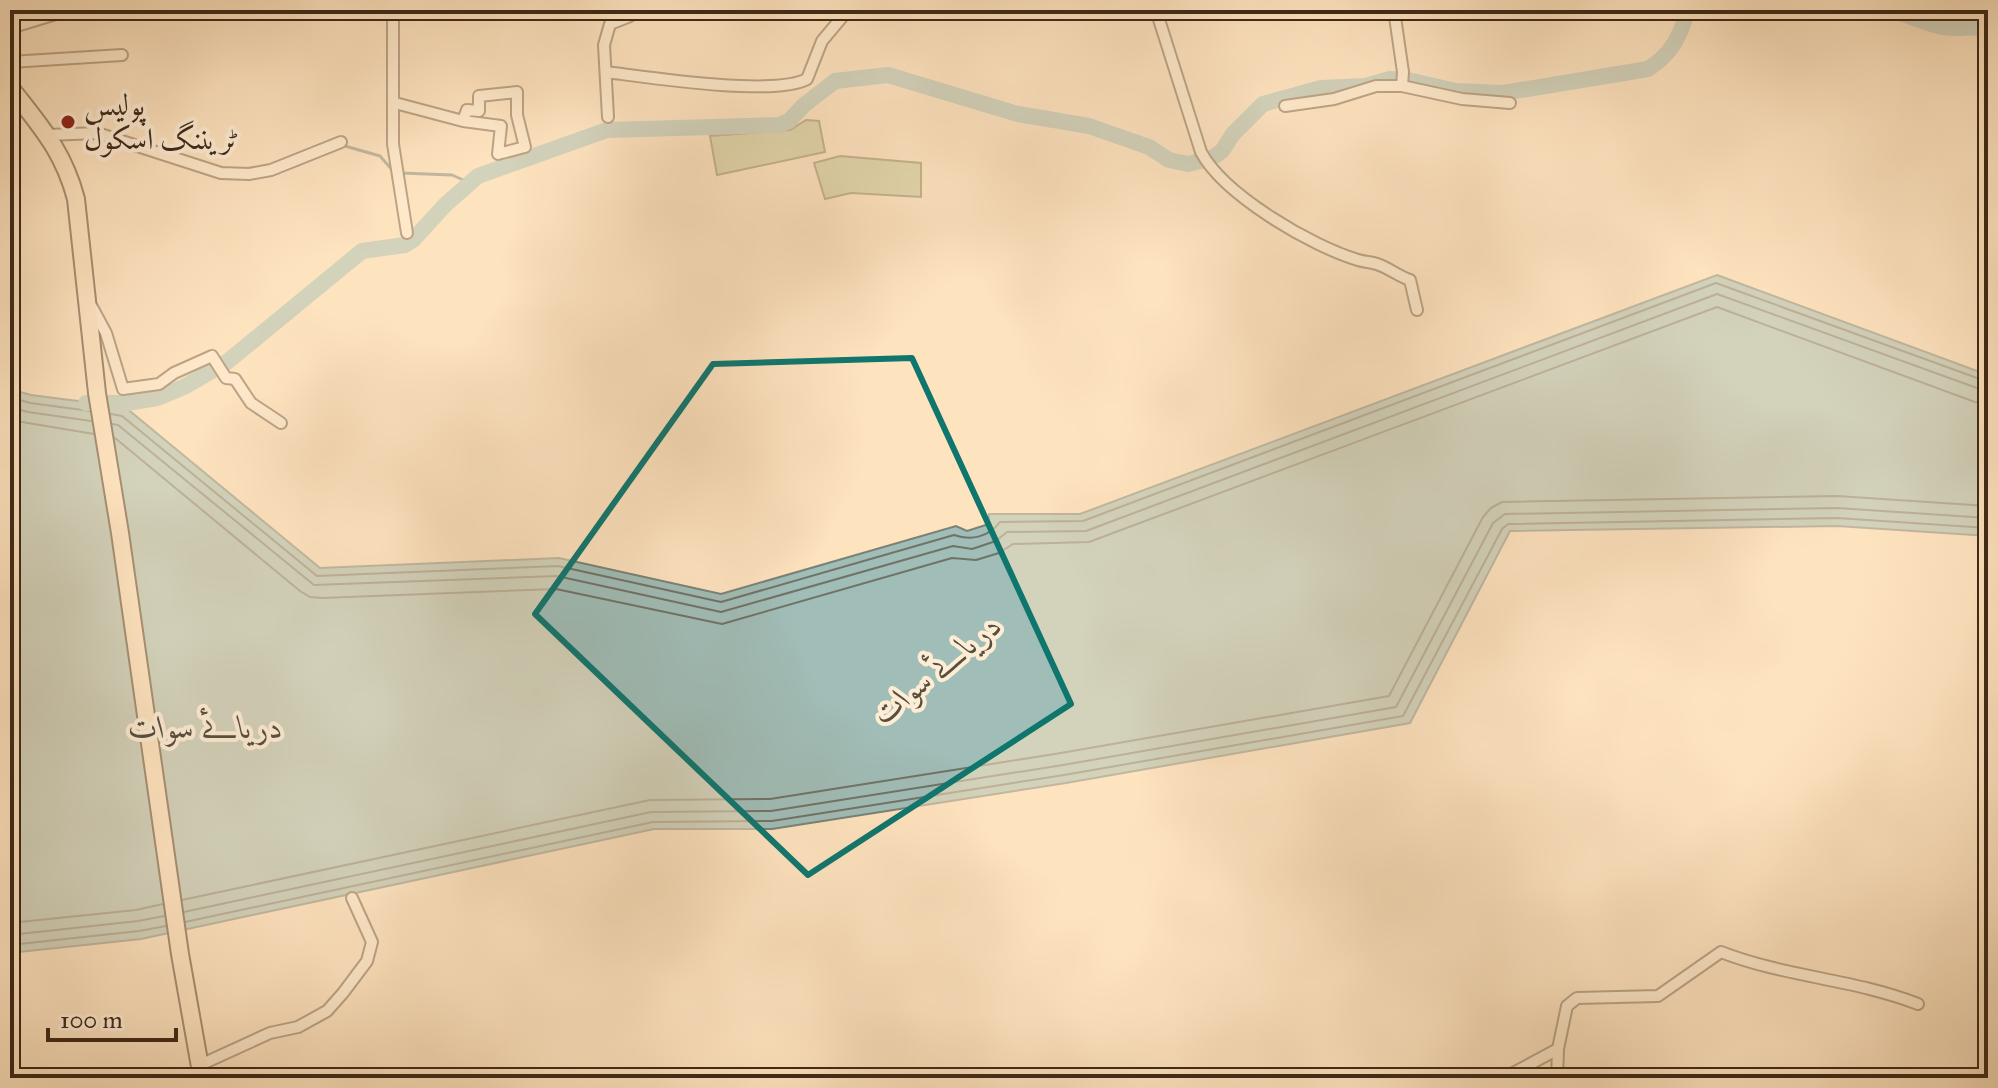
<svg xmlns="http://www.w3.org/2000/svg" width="1998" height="1088" viewBox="0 0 1998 1088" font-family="'IM FELL Great Primer',Amiri,serif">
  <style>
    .green { fill: #c0c492; stroke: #807654; stroke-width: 2 }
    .water { fill: #a0bdb7; stroke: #798277; stroke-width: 2 }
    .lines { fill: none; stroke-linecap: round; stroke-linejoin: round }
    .shore { stroke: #707367; stroke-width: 2 }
    .stream { stroke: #798277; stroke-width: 3 }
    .river { stroke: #a0bdb7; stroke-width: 16 }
    .minor-casing { stroke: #6f5841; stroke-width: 14 }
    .primary-casing { stroke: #3f2917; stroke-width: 20 }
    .trunk-casing { stroke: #3f2917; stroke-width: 22 }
    .minor { stroke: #feedd5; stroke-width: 10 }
    .primary { stroke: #fee3bf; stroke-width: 16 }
    .trunk { stroke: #fee3bf; stroke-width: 18 }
    .marked { fill: none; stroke: #0f766e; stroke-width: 6; stroke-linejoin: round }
    .poi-dot { fill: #8f2418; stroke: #feedd5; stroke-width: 3 }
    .labels { text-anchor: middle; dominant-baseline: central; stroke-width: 8; stroke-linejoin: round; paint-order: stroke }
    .poi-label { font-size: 30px; fill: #3f2917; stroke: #feedd5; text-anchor: start }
    .water-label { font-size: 32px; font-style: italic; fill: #574e3f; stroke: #feedd5 }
  </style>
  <rect width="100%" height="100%" fill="#fee3bf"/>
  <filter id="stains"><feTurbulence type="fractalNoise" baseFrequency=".0025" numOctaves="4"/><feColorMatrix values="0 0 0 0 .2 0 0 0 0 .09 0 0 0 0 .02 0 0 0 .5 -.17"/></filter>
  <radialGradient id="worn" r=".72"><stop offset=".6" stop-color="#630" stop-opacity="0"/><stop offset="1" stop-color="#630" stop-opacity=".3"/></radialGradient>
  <!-- green -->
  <g class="green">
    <path d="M806 120 819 121 825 152 717 175 710 136 790 130Z"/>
    <path d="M840 156 921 163V197L851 193 825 199 814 163Z"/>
  </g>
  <!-- water -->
  <path class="water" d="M1717 275 1988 375V536L1837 526 1510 531 1410 723 1066 783 772 829H654L141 939 10 953V389L31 395 125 407 320 568 559 558 721 594 956 526 967 531 989 524V514H1080Z"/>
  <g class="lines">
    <!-- shore -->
    <g class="shore">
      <path d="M10 397 30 403 90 411"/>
      <path d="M10 407 28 412 91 421"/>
      <path d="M111 414 122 416 317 576 558 566 721 602 954 535C971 541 989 537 1000 522L1083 521 1716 283 1988 382"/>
      <path d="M10 420 94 434"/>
      <path d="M112 424 118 425 314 585 557 576 721 612 953 546 972 549 996 541 1007 532 1086 531 1717 294 1988 392"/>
      <path d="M115 438 300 591 310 597 322 598 556 589 722 624 952 558 976 560 999 553 1013 544 1089 542 1717 307 1975 402 1988 404"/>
      <path d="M182 900 650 800 770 799 1061 753 1389 696 1483 517 1491 508 1502 502 1837 496 1988 506"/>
      <path d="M184 912 651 812 771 811 1063 765 1396 707 1493 523 1505 514 1837 508 1988 518"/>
      <path d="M185 922 653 822 772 821 1064 775 1403 716 1502 529 1508 524 1837 518 1988 528"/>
      <path d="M10 923 136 910 163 904"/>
      <path d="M10 935 138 921 164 916"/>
      <path d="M10 945 139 931 166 926"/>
    </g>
    <!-- stream -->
    <g class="stream">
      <path d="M345 146 380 156 393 171"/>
      <path d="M401 173 452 175 470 183"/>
    </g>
    <!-- river -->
    <g class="river">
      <path d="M1889 10C1907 14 1925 24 1943 27 1958 30 1973 25 1988 29"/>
      <path d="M86 403H127L157 398 184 387 227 362 362 251 405 245 413 240 445 205 478 176 607 130 779 125 789 121 804 105 835 81 888 75 1018 114 1089 126 1149 147 1169 160 1188 164 1212 158 1222 151 1233 134 1263 104 1321 88 1365 86 1390 79 1408 80 1456 91 1503 93 1648 69C1672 54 1680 36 1688 10"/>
    </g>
    <!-- minor casing -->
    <g class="minor-casing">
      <g id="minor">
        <path d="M393 10V144L407 233"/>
        <path d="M1156 10 1201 152C1224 195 1311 246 1358 260 1364 262 1371 262 1377 264 1389 268 1398 276 1410 280L1417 310"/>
        <path d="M1394 10 1403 72 1402 86"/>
        <path d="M10 28 69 10"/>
        <path d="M10 62 122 55"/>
        <path d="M606 72C647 77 774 97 807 79L822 41 848 10"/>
        <path d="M395 103 463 121 467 110 479 111V96L517 92V115L525 147 498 154 501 126 463 121"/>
        <path d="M1285 106 1334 99 1376 86H1402L1462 99 1510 103"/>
        <path d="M608 117 604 45 610 24 630 16 632 10"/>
        <path d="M48 135 97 133 221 173 249 174 271 170 341 142"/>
        <path d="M92 307 106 333 123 389 159 384 174 373 212 356 226 378 235 379 251 403 281 423"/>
        <path d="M200 1065 270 1033 298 1027 327 1011 343 993 367 961 372 942 352 898"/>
        <path d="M1504 1078 1558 1049"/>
        <path d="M1557 1078 1558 1049 1567 1006 1577 998 1658 996 1721 952C1785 977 1854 979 1918 1004"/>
      </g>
    </g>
    <!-- primary casing -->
    <g class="primary-casing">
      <path id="primary" d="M10 87C40 126 63 150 76 199L97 393 120 533 180 954 202 1078"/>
    </g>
    <!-- trunk casing -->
    <g class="trunk-casing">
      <path id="trunk" d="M10 15 28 10"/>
    </g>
    <!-- minor -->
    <use href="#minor" class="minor"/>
    <!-- primary -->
    <use href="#primary" class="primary"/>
    <!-- trunk -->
    <use href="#trunk" class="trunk"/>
  </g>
  <!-- marked area -->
  <path d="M0 0H1998V1088H0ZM912 358 1071 704 808 875 535 614 713 364Z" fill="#fee3bf" fill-opacity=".55" fill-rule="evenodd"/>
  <path class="marked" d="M912 358 1071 704 808 875 535 614 713 364Z"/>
  <!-- markers -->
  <circle class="poi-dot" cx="68" cy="122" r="8"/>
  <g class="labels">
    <!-- poi labels -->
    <g class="poi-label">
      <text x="84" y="105">پولیس<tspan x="84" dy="34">ٹریننگ اسکول</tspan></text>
    </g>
    <!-- water labels -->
    <g class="water-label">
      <text transform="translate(937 669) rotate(-39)">دریائے سوات</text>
      <text x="206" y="727">دریائے سوات</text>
    </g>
  </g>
  <!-- margin -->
  <rect width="1998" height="1088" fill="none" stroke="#fee3bf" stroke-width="40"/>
  <rect x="12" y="12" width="1974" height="1064" fill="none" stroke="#3f2917" stroke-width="4"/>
  <rect x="20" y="20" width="1958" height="1048" fill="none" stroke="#3f2917" stroke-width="2"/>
  <!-- scale -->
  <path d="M48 1028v12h128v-12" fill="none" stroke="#3f2917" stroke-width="4"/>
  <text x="60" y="1028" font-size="24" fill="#3f2917" stroke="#feedd5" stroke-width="6" paint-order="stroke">100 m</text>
  <rect width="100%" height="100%" filter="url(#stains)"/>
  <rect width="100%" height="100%" fill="url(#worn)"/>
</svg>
